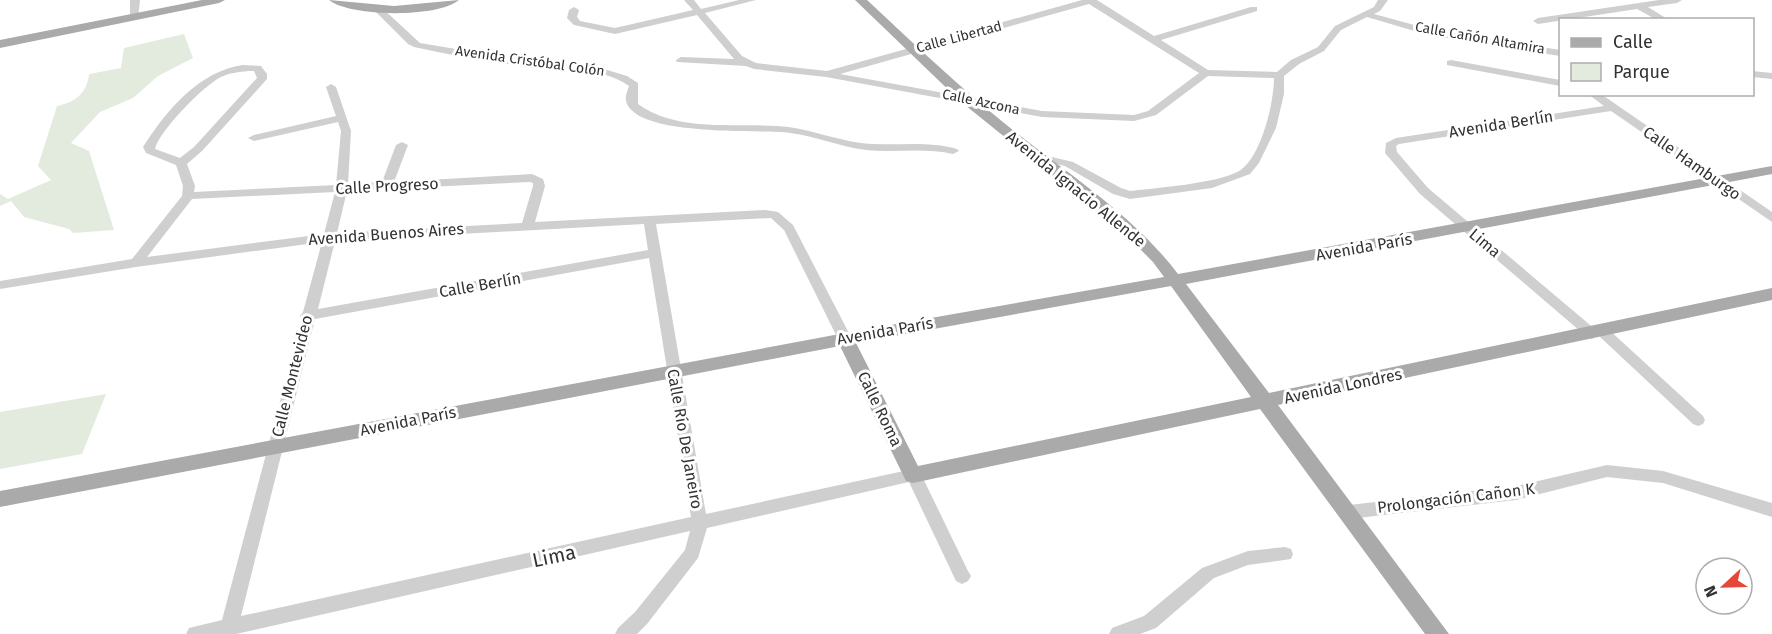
<svg xmlns="http://www.w3.org/2000/svg" width="1772" height="634" viewBox="0 0 1772 634" font-family="'Fira Sans',sans-serif">
  <style>
    .green { fill: #e3ebde }
    .lines { fill: none; stroke-linecap: round; stroke-linejoin: round }
    .minor { fill: #cfcfcf; fill-rule: evenodd }
    .major { fill: #aaa; fill-rule: evenodd }
    .labels { text-anchor: middle; dominant-baseline: central; stroke-width: 6; stroke-linejoin: round; paint-order: stroke }
    .far-street-label { font-size: 14px; fill: #323232; stroke: #fff }
    .street-label { font-size: 16px; fill: #323232; stroke: #fff }
    .near-street-label { font-size: 20px; fill: #323232; stroke: #fff }
  </style>
  <rect width="100%" height="100%" fill="#fff"/>
  <!-- green -->
  <g class="green">
    <path d="M184 34 193 58 158 76 133 98 100 112 71 143 89 151 114 230 73 233 69 229 24 217 11 201 0 206V194L8 199 51 180 38 166 57 106C75 102 87 94 89 74L121 68 124 48Z"/>
    <path d="M106 394 82 454 0 469V412Z"/>
  </g>
  <g class="lines">
    <!-- minor -->
    <g class="minor">
      <path d="M130 0H140L138 19 130 17Z"/>
      <path d="M684 0H694L701 9 739 0H756L705 13 742 56 756 63 827 71 1082 0H1097L1154 36 1251 7H1257V11L1161 40 1208 70 1277 72 1291 60 1318 47 1335 26 1374 7 1378 0H1388L1380 11 1374 14 1429 29 1560 50V56L1428 35 1367 17 1341 30 1324 51 1299 64 1284 76V94L1276 128 1259 163 1250 174 1212 188 1130 199 1113 194 1065 166 1031 158 1029 156 1035 153 1073 162 1121 188 1130 191C1155 188 1227 183 1243 168 1262 152 1274 102 1274 78L1208 76 1156 115 1134 121 1042 117 826 77 754 69 746 66 677 62 676 60 681 57 734 59 697 15 615 34 574 25 567 18 569 10 574 7 579 10 577 17 580 21 615 28 693 10ZM1089 4 1199 73 1148 111 1134 115 1042 111 840 74Z"/>
      <path d="M1659 0H1682L1677 3 1648 7 1669 20H1657L1637 9 1538 24 1533 21 1538 18Z"/>
      <path d="M374 6H380L420 43 522 60 597 67 627 76 638 83V104C677 132 730 123 776 126 805 127 832 139 861 143 894 147 925 140 957 149L959 151 953 154C924 147 896 153 866 150 840 147 816 136 790 133 757 129 643 137 627 104 624 98 627 92 629 86 599 65 559 71 524 66 487 62 450 55 414 47L408 44 374 10Z"/>
      <path d="M1451 60 1560 80V86L1447 65V61Z"/>
      <path d="M243 65 261 66 267 74V79L202 151 187 164 195 186 194 192 336 185 341 131 338 122 254 141 248 138 254 135 336 116 326 87 331 84 336 87 351 131 348 184 382 182 396 145 402 142 408 145 394 182 532 174 543 179 545 186 535 222 765 210 778 212 793 225 852 339 850 343H840L784 230 771 218 656 224 706 514 913 469 919 470 968 571 971 576 968 581 962 584 956 581 909 482 707 528 698 558 647 624 637 634H615L618 628 635 612 685 550 690 531 236 634H186L189 628 222 620 302 319 300 316 303 312 322 242 136 267 0 289V281L132 259 182 196 183 186 176 165 146 153 143 147C166 111 199 71 243 65ZM248 71H254L257 78 194 147 180 158 155 149C159 131 203 86 221 77 229 73 239 72 248 71ZM530 182 533 183V186L522 223 337 233 347 191ZM335 192 324 234 147 257 192 199ZM644 224 648 250 318 309 335 241ZM649 258 691 517 241 616 315 319Z"/>
      <path d="M1752 71 1772 73V79L1752 77Z"/>
      <path d="M1588 94H1601L1772 212V222L1611 111 1399 144 1396 146 1397 152 1428 188 1596 330 1602 326 1607 328 1703 416 1705 420 1703 424 1698 426 1693 424 1598 335 1592 339 1587 337 1420 194 1385 153 1386 143 1396 138 1604 106Z"/>
      <path d="M1607 465 1663 471 1772 503V517L1663 483 1607 477 1516 500 1349 519 1343 517 1341 512 1343 507 1349 505 1516 486Z"/>
      <path d="M1285 547 1291 549 1293 554 1291 559 1248 565 1214 578 1156 628 1140 634H1109L1112 628 1144 616 1202 568 1248 551Z"/>
    </g>
    <!-- major -->
    <g class="major">
      <path d="M202 0H225L219 3 0 48V40Z"/>
      <path d="M329 0 394 6 459 0C438 18 350 17 329 0Z"/>
      <path d="M855 0H867C915 45 963 90 1014 131 1070 175 1135 217 1178 274L1772 166V174L1186 284 1269 393 1772 288V300L1278 405 1449 634H1425L1260 409 913 483 906 481 840 346 0 507V491L845 333 1164 277 1153 262 1126 235 960 101ZM1171 286 1251 397 918 466 856 343Z"/>
    </g>
  </g>
  <g class="labels">
    <!-- far-street labels -->
    <g class="far-street-label">
      <text transform="translate(959 37) rotate(-15)">Calle Libertad</text>
      <text transform="translate(1480 38) rotate(10)">Calle Cañón Altamira</text>
      <text transform="translate(530 61) rotate(8)">Avenida Cristóbal Colón</text>
      <text transform="translate(981 102) rotate(12)">Calle Azcona</text>
    </g>
    <!-- street labels -->
    <g class="street-label">
      <text transform="translate(1501 124) rotate(-9)">Avenida Berlín</text>
      <text transform="translate(1692 163) rotate(35)">Calle Hamburgo</text>
      <text transform="translate(387 186) rotate(-3)">Calle Progreso</text>
      <text transform="translate(1076 189) rotate(39)">Avenida Ignacio Allende</text>
      <text transform="translate(386 234) rotate(-4)">Avenida Buenos Aires</text>
      <text transform="translate(1485 243) rotate(40)">Lima</text>
      <text transform="translate(1364 247) rotate(-10)">Avenida París</text>
      <text transform="translate(480 285) rotate(-10)">Calle Berlín</text>
      <text transform="translate(885 331) rotate(-10)">Avenida París</text>
      <text transform="translate(292 376) rotate(-76)">Calle Montevideo</text>
      <text transform="translate(1343 386) rotate(-12)">Avenida Londres</text>
      <text transform="translate(880 409) rotate(64)">Calle Roma</text>
      <text transform="translate(408 421) rotate(-11)">Avenida París</text>
      <text transform="translate(685 439) rotate(80)">Calle Río De Janeiro</text>
      <text transform="translate(1456 498) rotate(-7)">Prolongación Cañon K</text>
    </g>
    <!-- near-street labels -->
    <g class="near-street-label">
      <text transform="translate(554 556) rotate(-12)">Lima</text>
    </g>
  </g>
  <!-- legend -->
  <rect x="1559" y="18" width="195" height="78" fill="#ffffff" stroke="#adadad" stroke-width="1.5"/>
  <rect x="1571" y="38" width="30" height="9" fill="#aaaaaa" stroke="#adadad" stroke-width="1.5"/>
  <text x="1613" y="48" font-size="18" fill="#323232">Calle</text>
  <rect x="1571" y="63" width="30" height="18" fill="#e3ebde" stroke="#adadad" stroke-width="1.5"/>
  <text x="1613" y="78" font-size="18" fill="#323232">Parque</text>
  <!-- north arrow -->
  <g transform="translate(1724 586) rotate(248)"><circle r="28" fill="#ffffff" stroke="#adadad" stroke-width="1.5"/>
  <path d="M0-4.5L10 22L0 15L-10 22Z" fill="#e54738"/>
  <text y="-9" font-size="16" font-weight="bold" text-anchor="middle" fill="#323232">N</text>
  </g>
</svg>
